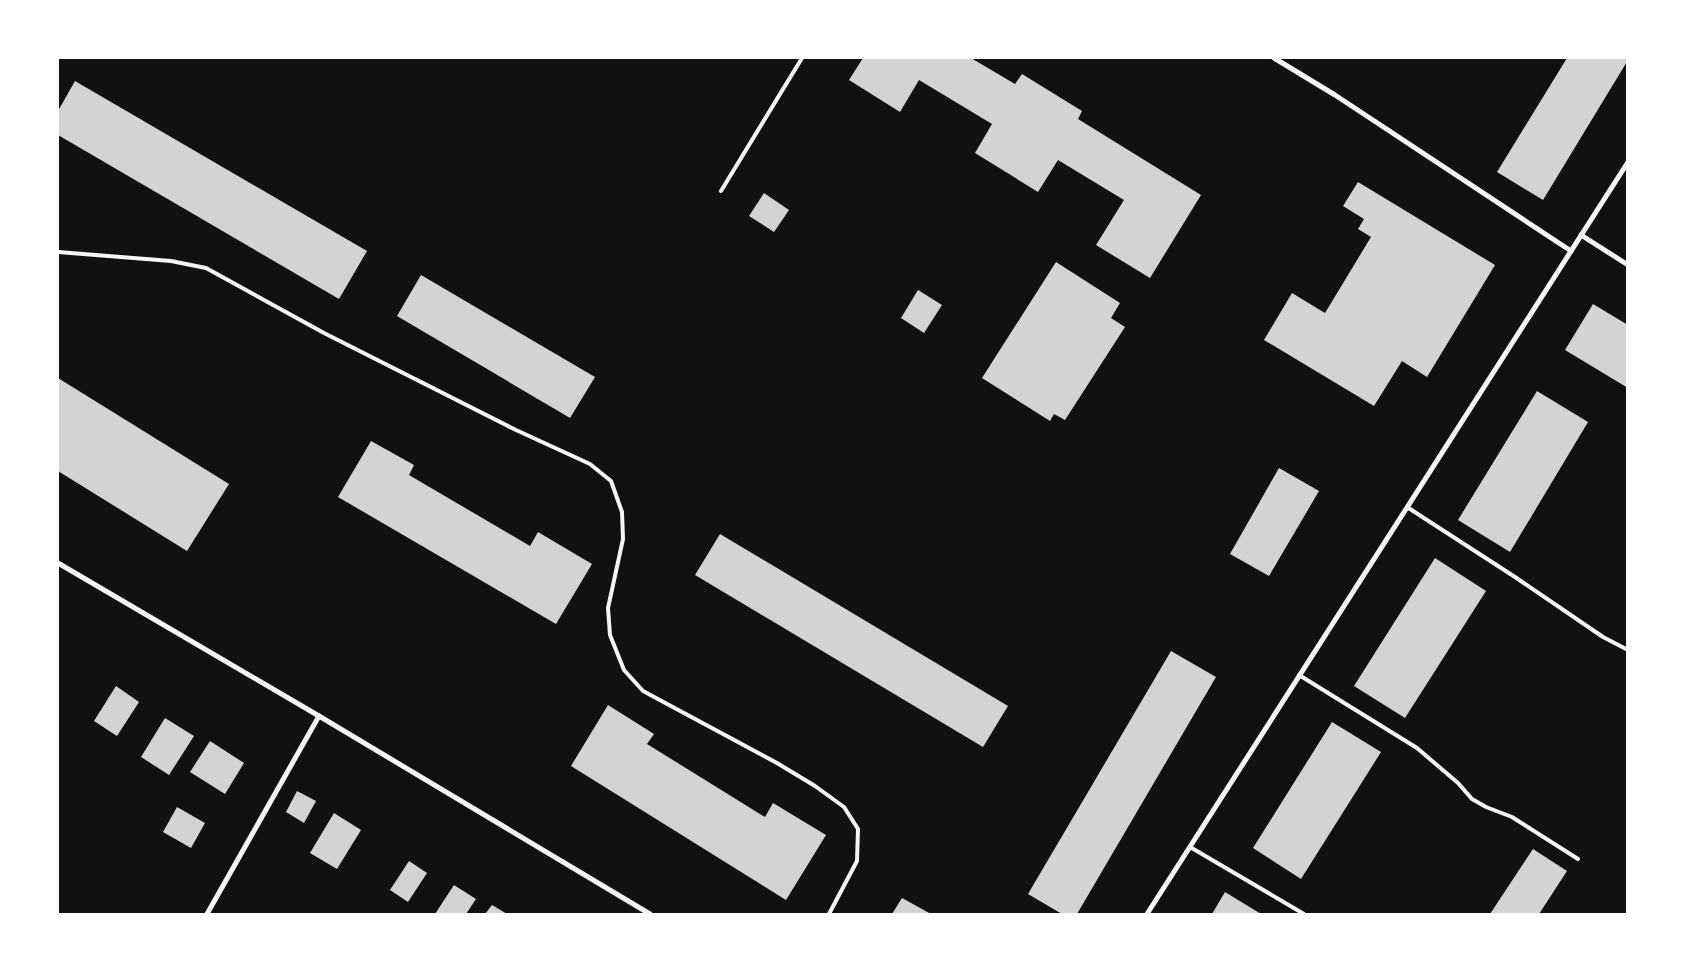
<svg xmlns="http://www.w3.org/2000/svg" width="1685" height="972" viewBox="0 0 1685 972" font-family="'Sofia Sans Condensed',sans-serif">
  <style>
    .building { fill: #d3d3d3 }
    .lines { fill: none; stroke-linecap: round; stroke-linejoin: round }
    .service { stroke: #f5f5f5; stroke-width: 4 }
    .minor { stroke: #f5f5f5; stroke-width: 5 }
  </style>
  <rect width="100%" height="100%" fill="#111"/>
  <!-- building -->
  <g class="building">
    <path d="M863 58H971L1015 84 1022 74 1082 111 1078 119 1201 195 1150 278 1096 245 1124 200 1058 160 1038 192 975 153 992 124 919 80 900 112 849 80Z"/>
    <path d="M1567 58H1628V60L1543 200 1497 172Z"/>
    <path d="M75 81 367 251 339 299 58 135V111Z"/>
    <path d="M1358 182 1495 265 1427 377 1402 361 1374 406 1264 340 1292 293 1325 313 1371 237 1358 229 1364 219 1343 206Z"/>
    <path d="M764 193 789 210 774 232 749 216Z"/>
    <path d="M1056 262 1120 303 1111 318 1125 327 1065 420 1054 414 1050 421 982 378Z"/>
    <path d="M421 275 595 377 570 418 397 316Z"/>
    <path d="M918 290 942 305 924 333 901 318Z"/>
    <path d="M1593 304 1628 325V388L1565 350Z"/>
    <path d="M58 378 229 484 187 551 58 471Z"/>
    <path d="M1537 391 1588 422 1510 552 1458 520Z"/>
    <path d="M371 441 414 465 409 475 530 546 538 532 592 564 556 624 338 497Z"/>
    <path d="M1279 468 1319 491 1269 576 1230 554Z"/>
    <path d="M720 534 1008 706 983 747 695 575Z"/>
    <path d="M1435 558 1486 591 1405 718 1354 686Z"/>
    <path d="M1171 651 1216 677 1077 914H1062L1028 894Z"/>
    <path d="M116 686 139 702 117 736 94 721Z"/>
    <path d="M608 705 654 734 647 744 765 817 773 803 826 835 786 900 571 766Z"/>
    <path d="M165 718 194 736 169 775 141 757Z"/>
    <path d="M1332 722 1381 752 1301 879 1253 848Z"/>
    <path d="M210 741 244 763 225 794 190 772Z"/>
    <path d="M297 791 316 801 304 823 286 812Z"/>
    <path d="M177 807 205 823 191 848 163 832Z"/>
    <path d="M334 813 361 830 337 869 310 853Z"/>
    <path d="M1533 849 1567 871 1539 914H1490Z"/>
    <path d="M409 861 427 873 408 902 390 890Z"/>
    <path d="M454 885 476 899 466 914H435Z"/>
    <path d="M1225 892 1261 914H1212Z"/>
    <path d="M902 898 931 914H892Z"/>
    <path d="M492 905 507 914H485Z"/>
  </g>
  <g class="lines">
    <!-- service -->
    <g class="service">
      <path d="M721 191 802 58"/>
      <path d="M58 252 171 261 206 268 324 333 516 430 590 464 611 481 622 512 623 539 608 608 610 635 624 670 643 691 777 763 815 786 844 807 858 829 857 861 829 914"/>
      <path d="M1407 507 1515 577 1603 637 1628 650"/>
      <path d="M1299 675 1417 748 1458 783 1472 799 1486 807 1512 817 1578 859"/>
      <path d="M1190 847 1304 914"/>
    </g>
    <!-- minor -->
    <g class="minor">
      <path d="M1274 58 1335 95 1571 251"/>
      <path d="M1581 235 1628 265"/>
      <path d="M58 563 319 716 650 914"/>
      <path d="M207 914 319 716"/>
      <path d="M1147 914 1628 162"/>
    </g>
  </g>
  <!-- border -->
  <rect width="1685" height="972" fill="none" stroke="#ffffff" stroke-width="118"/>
</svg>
